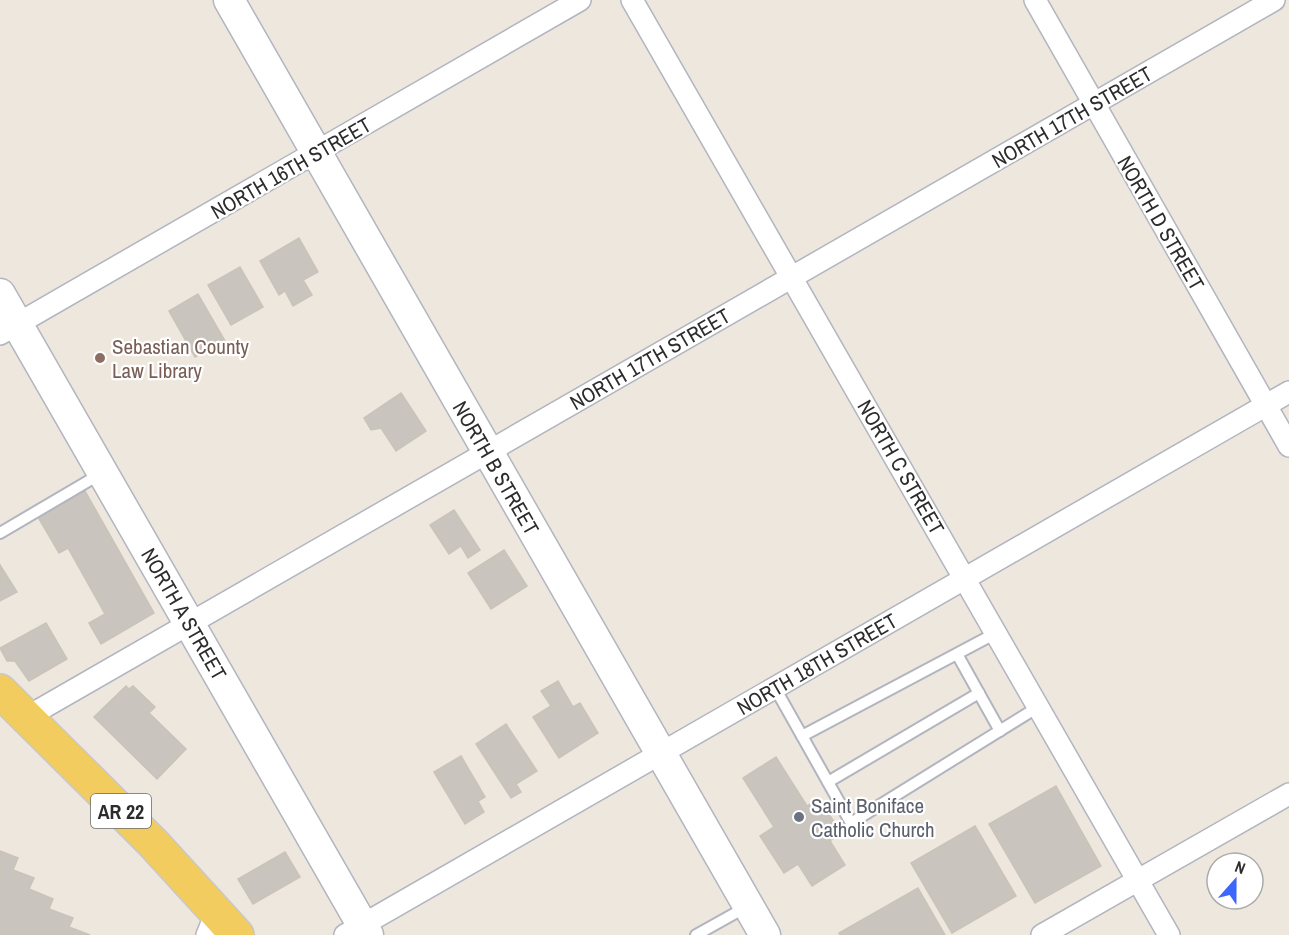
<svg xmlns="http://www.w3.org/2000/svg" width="1289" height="935" viewBox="0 0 1289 935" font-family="'Archivo Narrow',sans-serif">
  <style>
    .building { fill: #c9c4be; stroke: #c9c3b8; stroke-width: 1.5 }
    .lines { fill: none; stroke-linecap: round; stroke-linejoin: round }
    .lane-casing { stroke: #b2b5c0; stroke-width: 14 }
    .street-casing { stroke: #b2b5c0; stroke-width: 24 }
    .secondary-casing { stroke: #b2b5c0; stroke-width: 33 }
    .primary-casing { stroke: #c8c8c8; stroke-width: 36 }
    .lane { stroke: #fff; stroke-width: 10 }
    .street { stroke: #fff; stroke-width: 21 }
    .secondary { stroke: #fff; stroke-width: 30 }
    .primary { stroke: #f2cc5f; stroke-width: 33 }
    .education-dot { fill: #8d6e63; stroke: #fff; stroke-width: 2 }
    .worship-dot { fill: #6b7280; stroke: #fff; stroke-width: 2 }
    .labels { text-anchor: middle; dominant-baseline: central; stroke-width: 4.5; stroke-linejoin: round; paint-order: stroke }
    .shield { fill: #fff; stroke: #6b6b6b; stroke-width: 1.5 }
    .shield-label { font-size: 20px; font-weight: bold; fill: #2c2c2c }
    .street-label { font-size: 21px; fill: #2c2c2c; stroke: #fff }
    .education-label { font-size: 21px; fill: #785e54; stroke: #fff; text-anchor: start }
    .worship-label { font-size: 21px; fill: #5b616d; stroke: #fff; text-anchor: start }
  </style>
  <rect width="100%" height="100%" fill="#eee7de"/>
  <!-- building -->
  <g class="building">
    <path d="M299 238 318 272 303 280 312 295 293 306 285 291 279 295 260 261Z"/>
    <path d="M240 267 263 307 231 325 208 285Z"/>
    <path d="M198 294 225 341 195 357 169 311Z"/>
    <path d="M401 393 426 431 396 451 381 428 371 430 364 418Z"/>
    <path d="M85 491 154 613 101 644 89 623 105 614 68 548 59 553 38 517Z"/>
    <path d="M454 510 480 550 468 558 461 546 449 554 430 525Z"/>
    <path d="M504 550 527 586 491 609 468 573Z"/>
    <path d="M0 565 17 592 0 601Z"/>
    <path d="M46 623 67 659 29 681 15 661H7L0 648Z"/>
    <path d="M558 681 573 707 580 703 598 733 559 758 533 717 551 706 541 691Z"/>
    <path d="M126 686 129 689 133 686 155 707 149 713 186 749 157 779 94 717Z"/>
    <path d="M506 724 537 771 516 784 521 792 511 798 476 744Z"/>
    <path d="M461 756 485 797 478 801 484 812 465 824 434 772Z"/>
    <path d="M776 757 807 806 819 798 841 833 830 841 845 865 812 886 798 864 784 873 760 836 774 827 743 778Z"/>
    <path d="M1056 786 1101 866 1035 903 989 824Z"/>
    <path d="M975 826 1016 896 952 933 911 863Z"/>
    <path d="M0 851 18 858 13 870 34 878 29 889 53 899 49 909 73 918 69 927 90 935H0Z"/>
    <path d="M285 852 300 877 253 904 238 879Z"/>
    <path d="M918 888 945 935H840L839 933Z"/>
  </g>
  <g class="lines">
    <!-- lane casing -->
    <g class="lane-casing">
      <g id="lane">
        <path d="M0 533 102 473"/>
        <path d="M957 654 1000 731"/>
        <path d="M775 688 851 823 1038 707"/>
        <path d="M802 736 996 633"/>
        <path d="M828 782 979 693"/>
        <path d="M696 935 748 906"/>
      </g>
    </g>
    <!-- street casing -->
    <g class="street-casing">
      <g id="street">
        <path d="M632 0 1169 935"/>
        <path d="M1035 0 1289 446"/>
        <path d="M0 334 580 0"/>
        <path d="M27 717 1274 0"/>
        <path d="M207 935 216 913"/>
        <path d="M345 935 1289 392"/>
        <path d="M1042 935 1289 794"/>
      </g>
    </g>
    <!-- secondary casing -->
    <g class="secondary-casing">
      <g id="secondary">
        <path d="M229 0 765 935"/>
        <path d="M0 294 368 935"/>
      </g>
    </g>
    <!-- primary casing -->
    <g class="primary-casing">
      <path id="primary" d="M0 691 153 843 237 935"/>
    </g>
    <!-- lane -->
    <use href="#lane" class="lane"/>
    <!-- street -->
    <use href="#street" class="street"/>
    <!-- secondary -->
    <use href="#secondary" class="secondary"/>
    <!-- primary -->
    <use href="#primary" class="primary"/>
  </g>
  <!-- markers -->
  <circle class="education-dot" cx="100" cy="358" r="6"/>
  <circle class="worship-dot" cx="799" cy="817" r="6"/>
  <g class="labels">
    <!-- shield labels -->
    <rect class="shield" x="91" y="794" width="60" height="34" rx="4.5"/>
    <g class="shield-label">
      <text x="121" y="811">AR 22</text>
    </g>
    <!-- street labels -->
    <g class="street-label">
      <text transform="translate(1072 117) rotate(-30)">NORTH 17TH STREET</text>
      <text transform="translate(291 168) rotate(-30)">NORTH 16TH STREET</text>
      <text transform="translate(1161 223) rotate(60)">NORTH D STREET</text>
      <text transform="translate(650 359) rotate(-30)">NORTH 17TH STREET</text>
      <text transform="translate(901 467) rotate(60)">NORTH C STREET</text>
      <text transform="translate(496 468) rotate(60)">NORTH B STREET</text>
      <text transform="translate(184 614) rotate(60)">NORTH A STREET</text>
      <text transform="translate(817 664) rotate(-30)">NORTH 18TH STREET</text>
    </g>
    <!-- education labels -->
    <g class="education-label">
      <text x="112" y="346">Sebastian County<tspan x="112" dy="24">Law Library</tspan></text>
    </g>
    <!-- worship labels -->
    <g class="worship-label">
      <text x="811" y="805">Saint Boniface<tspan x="811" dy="24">Catholic Church</tspan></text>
    </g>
  </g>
  <!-- north arrow -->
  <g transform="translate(1235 881) rotate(21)"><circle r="28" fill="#ffffff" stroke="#ababab" stroke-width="1.5"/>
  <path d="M0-4.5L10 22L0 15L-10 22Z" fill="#3d66fc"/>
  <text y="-9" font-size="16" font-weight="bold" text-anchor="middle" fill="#2c2c2c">N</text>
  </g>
</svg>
